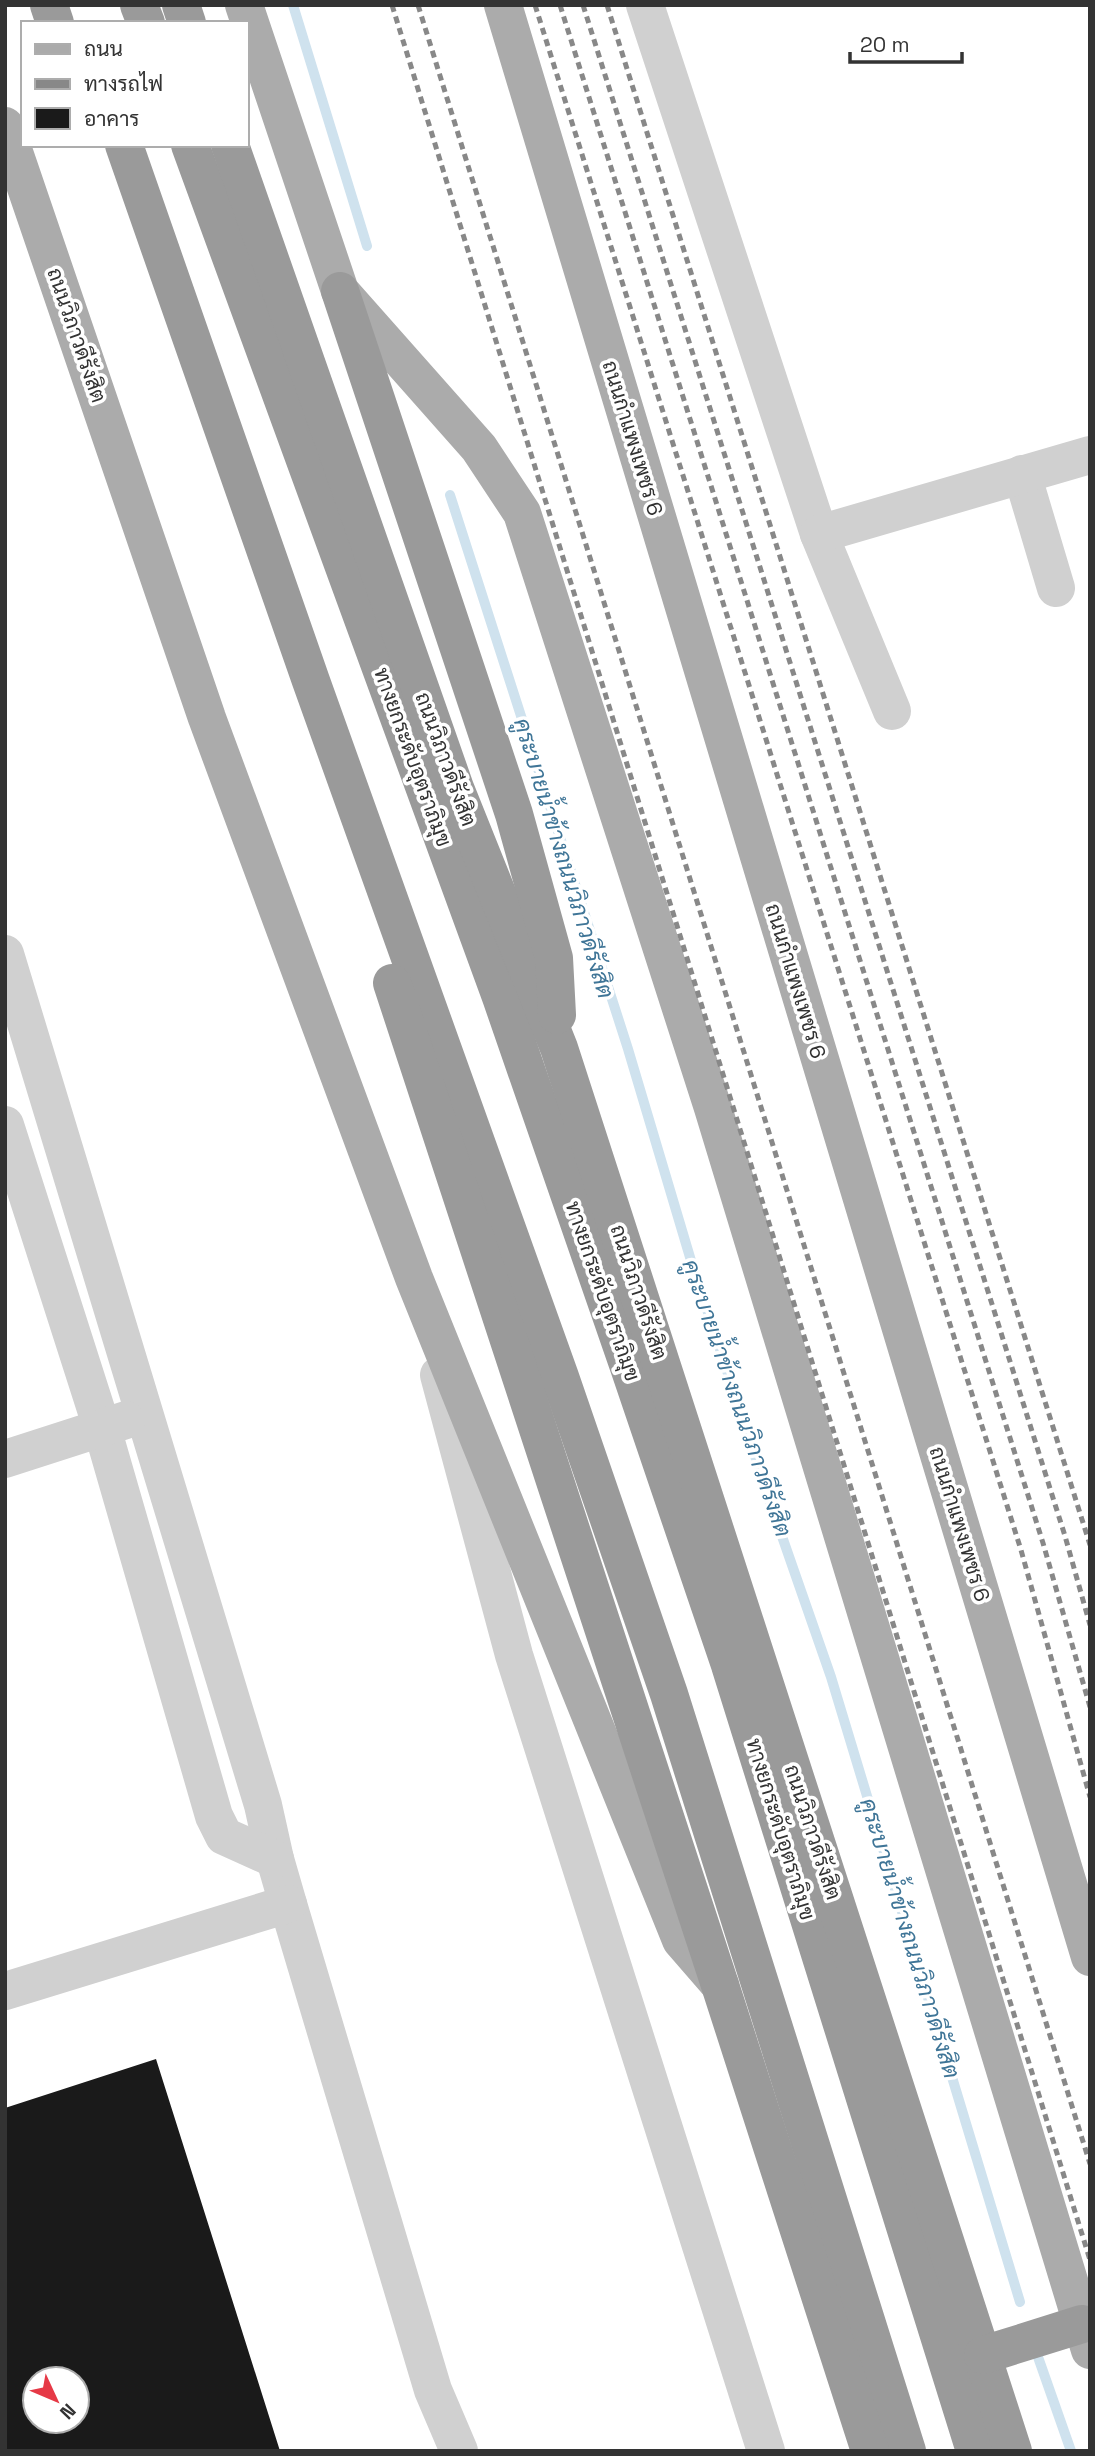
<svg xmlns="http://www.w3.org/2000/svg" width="1095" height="2456" viewBox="0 0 1095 2456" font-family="'Space Grotesk',Sarabun,sans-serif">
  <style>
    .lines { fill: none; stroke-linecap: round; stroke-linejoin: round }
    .stream { stroke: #cfe2ee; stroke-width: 10 }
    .building { fill: #1a1a1a; fill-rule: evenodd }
    .minor { stroke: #d0d0d0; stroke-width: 38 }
    .major { stroke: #ababab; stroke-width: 38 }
    .highway { stroke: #9a9a9a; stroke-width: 38 }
    .rail { stroke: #888; stroke-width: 5; stroke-dasharray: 7 5; stroke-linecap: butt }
    .labels { text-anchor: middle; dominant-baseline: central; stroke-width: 7; stroke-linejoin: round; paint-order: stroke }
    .street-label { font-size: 21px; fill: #333; stroke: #fff }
    .water-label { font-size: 23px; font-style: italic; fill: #3f7597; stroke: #fff }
  </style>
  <rect width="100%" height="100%" fill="#fff"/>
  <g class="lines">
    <!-- stream -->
    <g class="stream">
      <path d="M293 5 367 246"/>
      <path d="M450 495 628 1049 692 1264 769 1499 831 1677 1020 2302"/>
      <path d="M1038 2357 1071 2451"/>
    </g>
  </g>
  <!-- building -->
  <path class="building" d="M156 2059 280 2451H5V2108ZM35 2379H77V2421H35Z"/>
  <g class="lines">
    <!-- minor -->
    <g class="minor">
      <path d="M645 5 819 534 892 711"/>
      <path d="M1022 474 1056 588"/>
      <path d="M819 534 1090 455"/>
      <path d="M5 954 263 1805 275 1859 288 1904 433 2390 459 2451"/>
      <path d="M5 1125 102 1428 214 1816 224 1836 275 1859"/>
      <path d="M439 1375 514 1655 766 2451"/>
      <path d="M5 1459 126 1420"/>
      <path d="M5 1991 288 1904"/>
    </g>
    <!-- major -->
    <g class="major">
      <path d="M244 5 340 291 479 448 522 513 713 1108 1090 2350"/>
      <path d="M503 5 1090 1957"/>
      <path d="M5 126 207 718 414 1278 681 1940 720 1985"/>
    </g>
    <!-- highway -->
    <g class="highway">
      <path d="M49 5 55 23"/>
      <path d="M139 5 146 23"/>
      <path d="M181 5 187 23"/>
      <path d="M124 145 311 681 560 1377 669 1694 907 2451"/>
      <path d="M190 145 501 997 630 1370 730 1665 975 2451"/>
      <path d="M230 145 455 788 559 1048 1013 2451"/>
      <path d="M340 291 514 814 554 958 557 1015"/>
      <path d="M392 983 720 1985 870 2451"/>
      <path d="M983 2355 1082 2324"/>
    </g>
    <!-- rail -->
    <g class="rail">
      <path d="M392 5 1090 2260"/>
      <path d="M418 5 1090 2164"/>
      <path d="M535 5 1021 1550 1090 1797"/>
      <path d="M560 5 1043 1543 1090 1707"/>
      <path d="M583 5 1065 1536 1090 1625"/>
      <path d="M607 5 1090 1545"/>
    </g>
  </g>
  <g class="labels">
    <!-- street labels -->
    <g class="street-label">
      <text transform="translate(77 335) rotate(71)">ถนนวิภาวดีรังสิต</text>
      <text transform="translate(633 438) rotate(73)">ถนนกำแพงเพชร 6</text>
      <text transform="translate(413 757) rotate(70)">ทางยกระดับอุตราภิมุข</text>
      <text transform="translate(446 759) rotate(70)">ถนนวิภาวดีรังสิต</text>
      <text transform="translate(796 981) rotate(73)">ถนนกำแพงเพชร 6</text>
      <text transform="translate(603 1291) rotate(71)">ทางยกระดับอุตราภิมุข</text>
      <text transform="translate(639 1292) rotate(72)">ถนนวิภาวดีรังสิต</text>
      <text transform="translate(960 1524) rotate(73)">ถนนกำแพงเพชร 6</text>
      <text transform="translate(781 1829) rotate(73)">ทางยกระดับอุตราภิมุข</text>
      <text transform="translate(813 1832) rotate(72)">ถนนวิภาวดีรังสิต</text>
    </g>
    <!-- water labels -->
    <g class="water-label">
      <text transform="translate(564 858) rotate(73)">คูระบายน้ำข้างถนนวิภาวดีรังสิต</text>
      <text transform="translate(737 1398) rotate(71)">คูระบายน้ำข้างถนนวิภาวดีรังสิต</text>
      <text transform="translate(910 1938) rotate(73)">คูระบายน้ำข้างถนนวิภาวดีรังสิต</text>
    </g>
  </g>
  <!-- border -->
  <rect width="1095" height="2456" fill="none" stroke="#333333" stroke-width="14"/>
  <!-- legend -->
  <rect x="21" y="21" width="228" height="126" fill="#ffffff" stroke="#adadad" stroke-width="2"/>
  <rect x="35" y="44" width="35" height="10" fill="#ababab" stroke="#adadad" stroke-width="2"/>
  <text x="84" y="56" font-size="21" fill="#333333">ถนน</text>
  <rect x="35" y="79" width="35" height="10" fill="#888888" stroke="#adadad" stroke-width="2"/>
  <text x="84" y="91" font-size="21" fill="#333333">ทางรถไฟ</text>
  <rect x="35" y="108" width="35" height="21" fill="#1a1a1a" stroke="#adadad" stroke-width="2"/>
  <text x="84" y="126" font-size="21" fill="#333333">อาคาร</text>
  <!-- north arrow -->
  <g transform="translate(56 2400) rotate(134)"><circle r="33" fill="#ffffff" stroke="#adadad" stroke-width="2"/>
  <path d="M0-5L12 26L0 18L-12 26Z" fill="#e63946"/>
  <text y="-10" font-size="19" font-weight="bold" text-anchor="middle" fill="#333333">N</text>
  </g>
  <!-- scale -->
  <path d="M850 52v10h112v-10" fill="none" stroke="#333333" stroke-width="3.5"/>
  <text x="860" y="52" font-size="21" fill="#333333" stroke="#ffffff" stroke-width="5" paint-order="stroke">20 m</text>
</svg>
